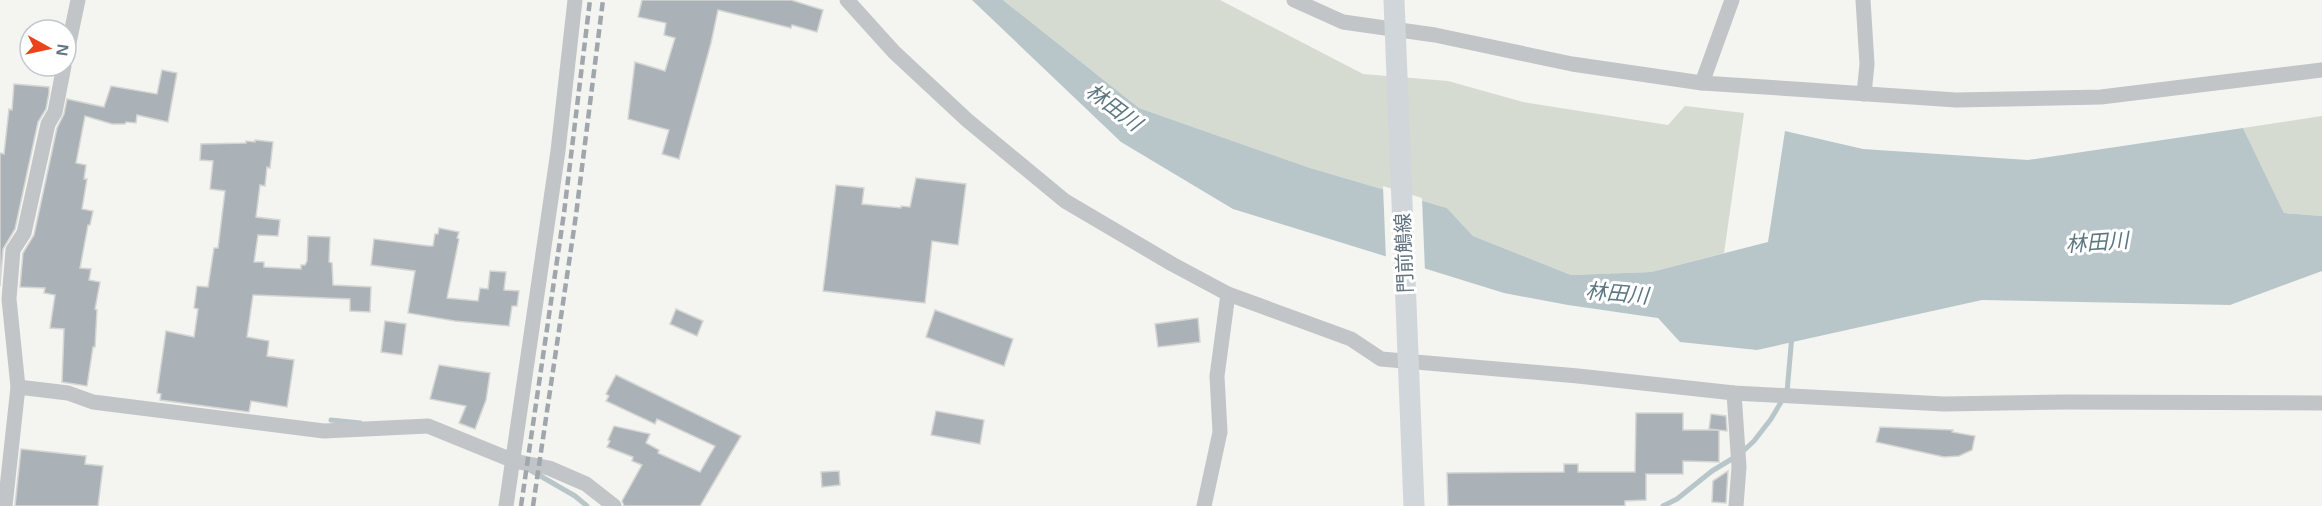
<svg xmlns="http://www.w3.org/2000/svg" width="2322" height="506" viewBox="0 0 2322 506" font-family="Arial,'Noto Sans JP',sans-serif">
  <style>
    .green { fill: #d5dbd1 }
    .water { fill: #b8c6ca }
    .pier { fill: #f4f4f0 }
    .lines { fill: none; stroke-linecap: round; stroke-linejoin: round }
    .stream { stroke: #b8c6ca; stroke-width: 5 }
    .building { fill: #aab2b7; stroke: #d5d5d3; stroke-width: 1.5 }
    .street { stroke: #c1c5c8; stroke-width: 15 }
    .secondary { stroke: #d1d6da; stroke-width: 21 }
    .rail { stroke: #9fa6ac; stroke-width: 4.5; stroke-dasharray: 9 4.5; stroke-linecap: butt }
    .labels { text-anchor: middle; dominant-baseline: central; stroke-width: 6; stroke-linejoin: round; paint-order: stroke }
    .street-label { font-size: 20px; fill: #627482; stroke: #fff }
    .water-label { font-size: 21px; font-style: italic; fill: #5d7780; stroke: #fff }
  </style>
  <rect width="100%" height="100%" fill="#f4f4f0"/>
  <!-- green -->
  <g class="green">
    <path d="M1003 0H1220L1363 74 1448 81 1523 102 1668 125 1685 106 1744 113 1724 253 1651 272 1571 275 1473 236 1447 208 1310 168 1139 108Z"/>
    <path d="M2322 116V216L2284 213 2243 128Z"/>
  </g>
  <!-- water -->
  <path class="water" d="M972 0H1003L1139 108 1310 168 1447 208 1473 236 1571 275 1651 272 1768 242 1785 131 1863 149 2028 160 2243 128 2284 213 2322 216V271L2230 305 1982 300 1757 350 1680 342 1658 318 1568 305 1504 293 1233 209 1121 142Z"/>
  <!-- pier -->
  <path class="pier" d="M1383 186 1422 198 1425 271 1386 260Z"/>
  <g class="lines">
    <!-- stream -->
    <g class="stream">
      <path d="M331 420 360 423"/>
      <path d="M530 470 575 496 587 506"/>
      <path d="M1663 506 1677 499 1712 471 1740 454 1754 441 1771 419 1787 392 1792 335"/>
    </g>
  </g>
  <!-- building -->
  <g class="building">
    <path d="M642 0H791L823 10 817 32 792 25 791 28 718 10 711 43 679 159 662 154 669 130 628 119 635 62 665 71 675 38 664 35 666 23 638 17Z"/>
    <path d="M162 70 177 73 168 122 137 115 136 123 126 122 125 124H112L85 116 76 163 86 165 84 179H87L82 209 93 211 90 225H88L80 268 91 269 89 280 100 282 95 309 97 310 95 347H93L87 386 62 382 64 329 50 328 55 295 44 293 45 288 20 287 23 253 34 235 57 128 64 114 67 99 104 107 111 86 157 94Z"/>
    <path d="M14 84 49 87V93L46 109 38 122 15 229 3 249 0 286V153L4 154 9 109 12 110Z"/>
    <path d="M255 140 273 142 270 168 267 167 265 186 260 185 256 217 280 220 278 236 258 235 254 262H264V267L301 269V265H305L307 261 308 236 330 237 329 262 332 263 333 285 371 287 370 312 350 311V299L253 295 247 337 269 341 267 356 294 360 287 407 251 401 249 412 160 400 161 394 157 393 166 331 194 337 198 309 194 308 197 286 208 287 214 248H218L225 191 210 189 213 161 200 160 201 144 246 143V141L255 142Z"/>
    <path d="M916 178 966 184 958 245 932 241 925 303 823 291 836 185 864 188 862 204 901 208V206L910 207Z"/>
    <path d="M439 228 459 232 457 238 459 239 447 298 478 301 480 288 488 289 490 271 506 272 504 290 519 291 517 306H512L509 326 455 321 408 313 415 271 371 265 374 239 429 246H433L435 234H438Z"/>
    <path d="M676 309 703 321 697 336 670 324Z"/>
    <path d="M935 310 1013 339 1004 366 926 337Z"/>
    <path d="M1198 318 1200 342 1158 347 1155 324Z"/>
    <path d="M385 321 406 324 402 355 381 352Z"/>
    <path d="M439 365 490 373 486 400 475 429 459 423 466 406 430 399Z"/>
    <path d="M616 375 741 436 700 506H624L622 501 642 465 632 461 633 457 607 447 610 441 608 440 614 426 650 434 646 443 659 450 658 453 700 472 715 446 657 419 655 424 606 401 609 396 606 394Z"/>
    <path d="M936 411 984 420 980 444 931 435Z"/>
    <path d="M1636 413H1683V430H1719V462L1683 461V474H1646V500L1625 501V506H1448L1447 473 1564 472V464H1578V472H1635Z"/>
    <path d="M1711 414 1726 416 1727 431 1709 429Z"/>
    <path d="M1880 427 1953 430 1952 432 1975 436 1972 450 1959 456 1944 457 1876 442Z"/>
    <path d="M21 449 86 456 85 464 103 466 98 506H15Z"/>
    <path d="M839 471 840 485 822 487 821 472Z"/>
    <path d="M1728 471 1726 503 1712 502 1713 481Z"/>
  </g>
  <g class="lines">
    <!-- street -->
    <g class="street">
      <path d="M847 0 894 52 967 120 1065 201 1172 264 1228 294 1351 339 1381 359 1578 376 1734 393 1944 404 2065 402 2322 403"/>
      <path d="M1294 0 1343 22 1435 35 1572 64 1702 83 1794 89 1956 100 2101 97 2322 70"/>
      <path d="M1863 0 1867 64 1864 94"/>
      <path d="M66 57 78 0"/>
      <path d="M1702 83 1732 0"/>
      <path d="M18 387 68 393 93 402 324 431 428 426 514 461 549 468 586 484 614 506"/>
      <path d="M1734 393 1739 467 1736 506"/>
      <path d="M5 506 18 387 9 299 13 250 24 233 48 124 55 112 64 66"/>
      <path d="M506 506 558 151 575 0"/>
      <path d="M1204 506 1220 432 1217 376 1228 294"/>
    </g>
    <!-- secondary -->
    <path class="secondary" d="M1394 0 1414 506"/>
    <!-- rail -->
    <g class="rail">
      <path d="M521 506 564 213 590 0"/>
      <path d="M533 506 576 215 603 0"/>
    </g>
  </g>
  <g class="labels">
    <!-- street labels -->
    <g class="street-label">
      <text transform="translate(1404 253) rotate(-92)">門前鵤線</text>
    </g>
    <!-- water labels -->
    <g class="water-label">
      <text transform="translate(1114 107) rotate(37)">林田川</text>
      <text transform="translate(2097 242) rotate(-4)">林田川</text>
      <text transform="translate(1617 293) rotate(5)">林田川</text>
    </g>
  </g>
  <!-- north arrow -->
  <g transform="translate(48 48) rotate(98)"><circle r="28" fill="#ffffff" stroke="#c0c7cd" stroke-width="1.5"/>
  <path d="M0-4.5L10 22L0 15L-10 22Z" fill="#ea451a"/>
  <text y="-9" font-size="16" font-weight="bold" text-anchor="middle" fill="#627482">N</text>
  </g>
</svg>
